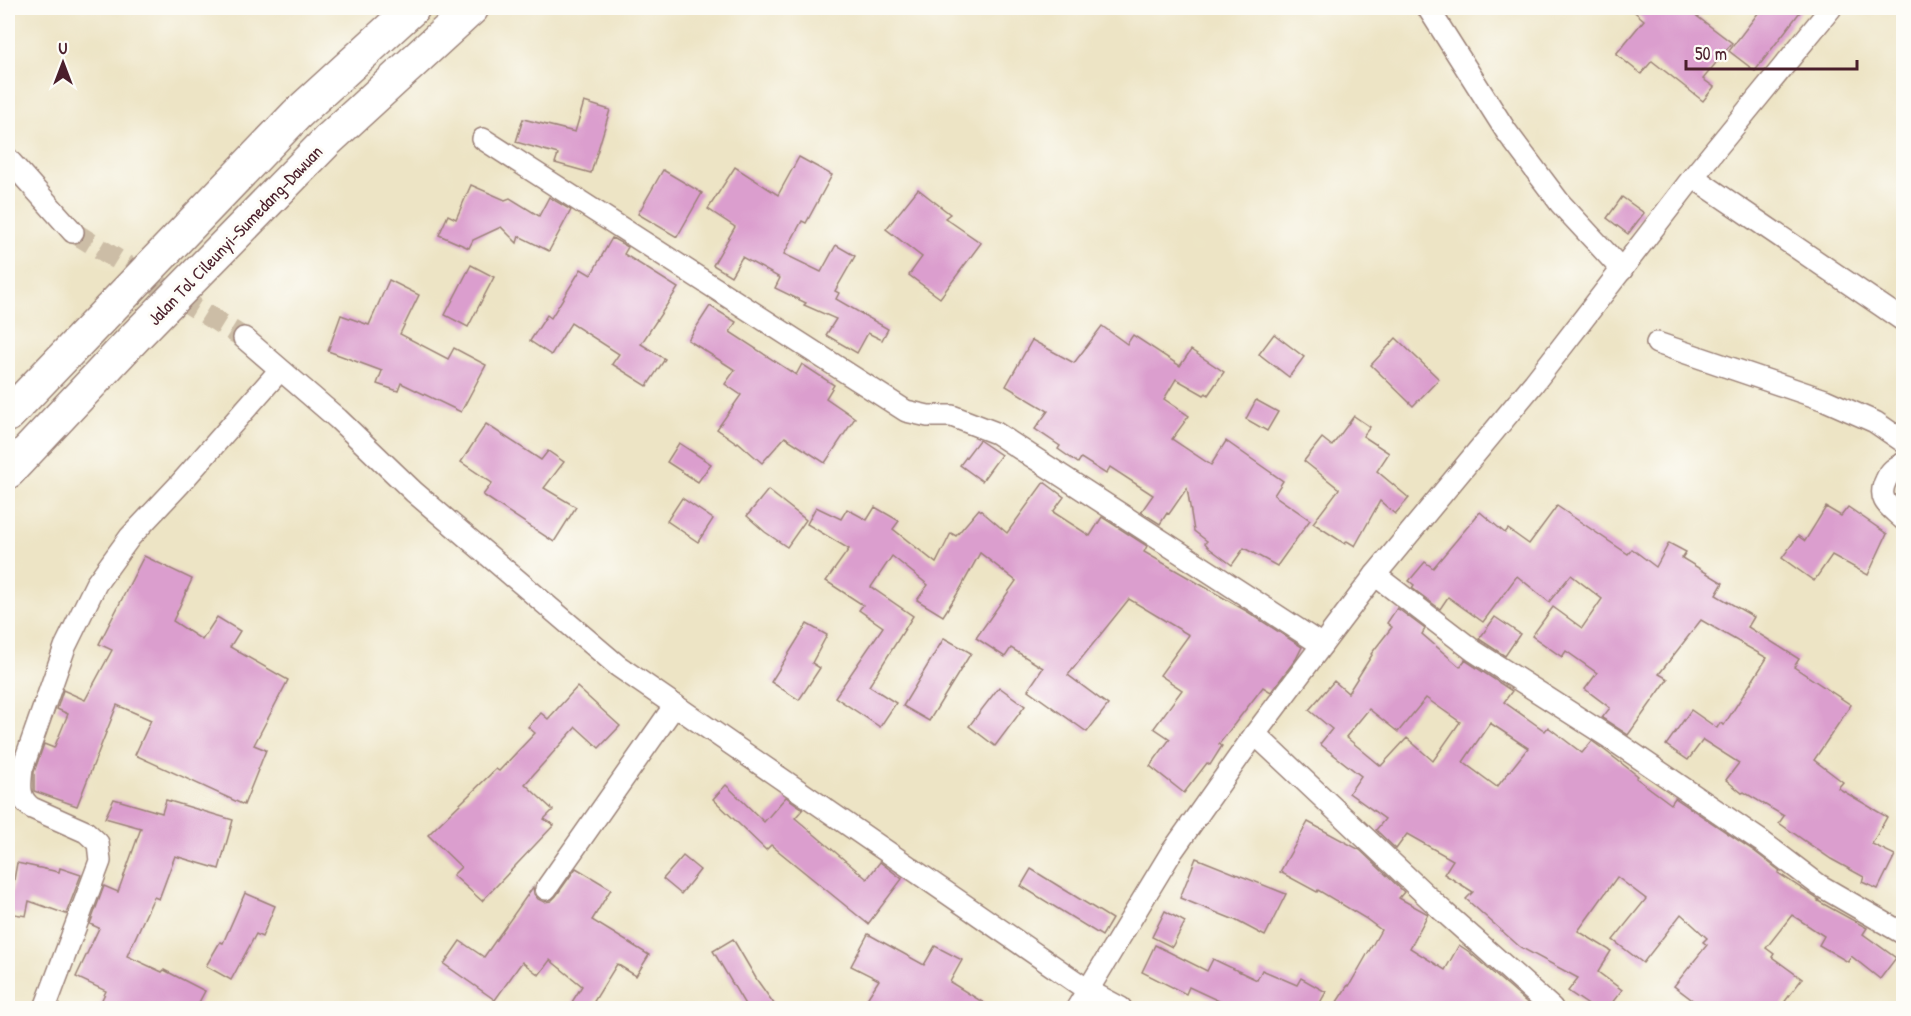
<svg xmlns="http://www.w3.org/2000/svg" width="1911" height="1016" viewBox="0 0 1911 1016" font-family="'Patrick Hand',sans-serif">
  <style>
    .building { fill: #db9ece; fill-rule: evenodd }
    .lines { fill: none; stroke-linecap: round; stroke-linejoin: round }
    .street-tunnel { stroke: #ccbda6; stroke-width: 21; stroke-dasharray: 21 10; stroke-linecap: butt }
    .street-casing { stroke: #9c8278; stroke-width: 24 }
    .highway-casing { stroke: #9c8278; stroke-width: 36 }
    .street { stroke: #fff; stroke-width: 21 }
    .highway { stroke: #fff; stroke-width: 33 }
    .labels { text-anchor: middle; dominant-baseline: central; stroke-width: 6; stroke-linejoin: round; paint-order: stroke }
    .street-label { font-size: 18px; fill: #4a1f2b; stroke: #fdfcf7 }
  </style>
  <rect width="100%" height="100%" fill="#fdfcf7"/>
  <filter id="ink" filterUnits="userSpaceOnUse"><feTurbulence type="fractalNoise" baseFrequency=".0167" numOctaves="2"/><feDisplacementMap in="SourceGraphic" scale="12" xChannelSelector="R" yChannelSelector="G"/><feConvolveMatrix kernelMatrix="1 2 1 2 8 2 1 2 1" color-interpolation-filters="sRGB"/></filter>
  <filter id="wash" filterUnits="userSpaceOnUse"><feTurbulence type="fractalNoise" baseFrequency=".008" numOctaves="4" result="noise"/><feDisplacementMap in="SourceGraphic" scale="24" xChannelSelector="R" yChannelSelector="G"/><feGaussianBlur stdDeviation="1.35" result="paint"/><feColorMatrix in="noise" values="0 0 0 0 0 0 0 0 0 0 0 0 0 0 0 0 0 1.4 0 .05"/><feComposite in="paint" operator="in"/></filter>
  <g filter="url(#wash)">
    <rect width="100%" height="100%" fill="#ede4c5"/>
    <g id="blocks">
      <!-- building -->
      <g class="building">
        <path d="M1630 8H1686L1732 43 1703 79 1714 87 1703 101 1652 61 1641 74 1616 54 1644 20Z"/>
        <path d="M1762 8H1803L1755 71 1729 51Z"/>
        <path d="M584 102 610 110 591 173 555 163 558 154 516 142 523 119 575 132Z"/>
        <path d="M799 157 832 175 806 223 802 221 784 254 821 272 836 245 855 256 835 291 839 293 836 299 888 329 882 340 868 333 857 353 826 335 836 319 804 305 806 303 775 288 780 278 742 257 731 276 713 265 735 227 708 209 735 167 778 195Z"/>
        <path d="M663 170 702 193 677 237 638 214Z"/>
        <path d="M471 185 505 200 510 198 539 216 549 197 571 210 549 251 519 236 517 243 501 227 473 240 469 248 439 235 448 215 456 219Z"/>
        <path d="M918 189 950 214 945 218 981 243 940 298 909 275 922 257 886 229Z"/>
        <path d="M1622 197 1644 213 1628 234 1607 218Z"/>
        <path d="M612 238 628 247 624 254 678 288 641 344 665 359 647 386 612 364 619 354 571 323 551 355 530 341 547 315 551 318 581 269 591 275Z"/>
        <path d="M471 265 494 277 468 327 445 315Z"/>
        <path d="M389 280 419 295 400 334 448 359 454 348 486 365 461 412 401 383 398 391 377 384 382 371 328 351 341 315 369 325Z"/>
        <path d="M710 306 736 322 730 332 796 375 802 364 834 385 826 398 855 418 825 463 785 437 762 463 738 442 737 443 717 429 741 395 725 384 735 370 688 340Z"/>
        <path d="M1102 326 1127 344 1133 335 1180 366 1191 350 1224 372 1208 395 1206 393 1204 395 1176 379 1164 399 1189 416 1172 439 1211 465 1226 441 1283 481 1274 495 1310 520 1277 566 1244 548 1232 565 1209 548 1205 543 1207 541 1194 531 1187 488 1169 514 1167 513 1160 524 1141 512 1153 495 1110 467 1106 474 1081 458 1078 463 1058 449 1060 446 1035 429 1048 411 1006 386 1032 340 1074 363Z"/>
        <path d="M1274 334 1304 357 1289 377 1259 354Z"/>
        <path d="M1396 338 1439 379 1413 406 1371 365Z"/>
        <path d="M1256 400 1278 412 1267 431 1246 419Z"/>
        <path d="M1354 416 1370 427 1363 436 1389 453 1377 471 1409 498 1395 514 1380 501 1355 546 1347 541 1345 544 1313 523 1339 489 1304 461 1322 438 1332 446Z"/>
        <path d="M486 424 541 460 548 451 564 462 544 488 576 507 554 542 483 495 492 483 461 462Z"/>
        <path d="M979 440 1001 455 982 481 960 465Z"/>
        <path d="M679 443 711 464 698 482 667 462Z"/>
        <path d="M1044 482 1064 497 1053 512 1090 536 1102 517 1147 546 1144 552 1248 612 1302 647 1296 659 1271 692 1263 687 1219 744 1222 746 1210 765 1207 763 1184 793 1150 766 1170 739 1154 728 1182 690 1160 675 1189 635 1129 599 1068 675 1108 705 1087 732 1028 690 1043 668 1011 648 1005 657 976 638 1016 581 980 553 959 591 943 616 917 600 928 585 892 556 871 587 913 616 869 686 896 703 880 727 835 697 883 627 859 610 863 605 826 581 849 549 807 524 816 507 841 519 847 509 867 520 875 507 899 521 893 529 936 563 951 533 956 536 979 509 1007 533Z"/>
        <path d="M768 490 806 520 787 547 765 532 747 516Z"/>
        <path d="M682 498 713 519 698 542 667 521Z"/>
        <path d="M1557 506 1628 554 1632 549 1656 567 1669 543 1686 552 1682 558 1723 583 1716 595 1754 617 1748 627 1799 659 1794 667 1851 705 1814 760 1843 782 1838 788 1887 817 1872 844 1895 855 1878 889 1862 882 1864 877 1831 859 1779 823 1784 816 1744 792 1742 793 1726 780 1739 763 1703 740 1688 760 1666 745 1691 710 1717 728 1720 723 1724 725 1767 658 1701 620 1659 674 1668 679 1628 735 1602 718 1610 708 1585 689 1597 673 1566 651 1562 657 1532 636 1553 607 1582 628 1602 599 1571 575 1549 602 1517 576 1483 622 1448 597 1440 609 1412 588 1414 585 1409 581 1425 562 1433 568 1480 512 1505 533 1508 529 1529 544Z"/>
        <path d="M1826 507 1841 516 1848 507 1887 534 1868 575 1832 555 1814 581 1782 558 1798 536 1805 541Z"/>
        <path d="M144 556 192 579 173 621 202 640 217 617 240 631 230 647 288 680 254 745 266 750 244 805 135 755 151 720 117 705 77 806 34 791V772L44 744 54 748 68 714 57 709 63 690 85 700 112 650 99 644Z"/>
        <path d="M1397 608 1425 629 1422 634 1460 667 1465 660 1512 691 1504 702 1545 731 1548 727 1582 753 1592 741 1603 749 1638 776 1636 778 1671 804 1675 798 1754 851 1780 871 1778 873 1819 900 1818 901 1867 928 1863 934 1896 958 1880 979 1851 956 1848 962 1819 945 1824 936 1792 915 1766 948 1774 954 1772 957 1802 979 1780 1008H1703L1674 986 1707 945 1703 942 1707 938 1681 914 1643 963 1613 940 1646 899 1617 877 1578 931 1611 951 1598 972 1622 990 1608 1008H1593L1568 991 1578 978 1520 947 1466 899 1473 892 1444 874 1453 860 1407 834 1396 849 1376 830 1385 819 1349 793 1361 776 1320 744 1332 729 1309 710 1334 681 1348 693 1372 655 1371 654 1392 627 1387 623ZM1426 698 1460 722 1433 761 1407 738 1381 766 1346 737 1369 709 1398 732ZM1490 723 1528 748 1497 787 1463 762Z"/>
        <path d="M1495 617 1520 634 1505 656 1479 639Z"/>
        <path d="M807 624 827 635 812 663 820 668 799 700 771 682Z"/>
        <path d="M944 638 971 653 929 721 903 706Z"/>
        <path d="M577 687 620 726 599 748 576 727 525 784 553 810 544 819 554 825 482 901 453 875 461 867 428 835 496 769 499 771 535 733 528 727 541 713 548 719Z"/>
        <path d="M999 687 1025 706 995 746 969 726Z"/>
        <path d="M726 785 764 822 786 797 803 809 795 818 867 879 880 862 902 879 868 924 771 845 766 850 713 799Z"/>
        <path d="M114 799 162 813 166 800 233 820 219 869 175 856 159 899 154 897 127 956 162 972 164 970 205 991 196 1008H98L106 991 76 977 99 928 90 924 104 886 118 892 141 828 105 818Z"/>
        <path d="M1308 822 1360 850 1404 892 1399 898 1428 914 1410 948 1445 970 1459 945 1468 951 1533 1008H1333L1348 985 1349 986 1381 930 1365 918 1318 890 1317 892 1280 872Z"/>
        <path d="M683 856 700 870 681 894 663 879Z"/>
        <path d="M1196 858 1286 894 1265 936 1235 920 1180 898Z"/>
        <path d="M17 863 59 872 60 868 81 875 66 914 29 901 26 916 8 913Z"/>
        <path d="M576 868 611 889 592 920 649 955 636 976 617 964 590 1008H583L572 1002 582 986 550 960 539 975 522 962 495 1000 444 964 460 941 484 957 533 887 534 894 538 899 544 902 551 901 556 896Z"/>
        <path d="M1031 869 1112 919 1102 936 1021 886Z"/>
        <path d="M245 893 275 906 262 937 256 934 231 980 206 966 220 942 223 943Z"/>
        <path d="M1165 911 1185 922 1172 947 1152 937Z"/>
        <path d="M868 934 924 965 935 946 962 960 950 982 992 1008H876L865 1002 879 980 851 966Z"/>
        <path d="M733 939 757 980 777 1008H747L713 951Z"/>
        <path d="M1155 945 1207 971 1213 959 1257 980 1262 970 1297 985 1301 978 1326 992 1317 1008H1234L1189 987 1186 994 1142 972Z"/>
      </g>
    </g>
  </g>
  <g filter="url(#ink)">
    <use href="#blocks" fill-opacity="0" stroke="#9c8278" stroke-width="1.5"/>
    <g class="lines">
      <!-- street-tunnel -->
      <path class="street-tunnel" d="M73 232 244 338"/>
      <!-- street casing -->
      <g class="street-casing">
        <g id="street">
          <path d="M1428 8 1506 131 1560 203 1622 270"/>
          <path d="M483 139 906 411 928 416H952L996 433 1322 645"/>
          <path d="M8 159 73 232"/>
          <path d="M1693 177 1904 321"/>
          <path d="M244 338 338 419 414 492 618 666 1089 991 1121 1008"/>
          <path d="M1657 343 1825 400 1875 422 1904 442"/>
          <path d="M1904 463C1895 467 1890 471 1886 480 1876 500 1890 507 1904 520"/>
          <path d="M1375 575 1474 651 1610 738 1761 841 1819 885 1904 934"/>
          <path d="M1255 734 1444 912 1552 1008"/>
          <path d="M546 889 675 705"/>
          <path d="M45 1008 100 861 98 843 86 832 32 808C18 799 20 785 22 769L65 647 96 584 130 537 179 485 280 370"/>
          <path d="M1077 1008 1171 853 1255 734 1322 645 1375 575 1534 383 1693 177 1831 8"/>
        </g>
      </g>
      <!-- highway casing -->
      <g class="highway-casing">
        <g id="highway">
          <path d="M8 415 297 114 413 8"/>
          <path d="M8 472 137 335 327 141 472 8"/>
        </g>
      </g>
      <!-- street -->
      <use href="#street" class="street"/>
      <!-- highway -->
      <use href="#highway" class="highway"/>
    </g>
  </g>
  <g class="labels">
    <!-- street labels -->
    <g class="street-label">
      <text transform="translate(235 235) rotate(-46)">Jalan Tol Cileunyi–Sumedang–Dawuan</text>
    </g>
  </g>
  <!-- margin -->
  <rect width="1911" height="1016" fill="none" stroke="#fdfcf7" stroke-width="30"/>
  <!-- north arrow -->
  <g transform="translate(63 63)" stroke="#fdfcf7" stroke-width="4.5" paint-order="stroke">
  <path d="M0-4.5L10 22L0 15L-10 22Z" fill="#4a1f2b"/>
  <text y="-9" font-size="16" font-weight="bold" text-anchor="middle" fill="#4a1f2b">U</text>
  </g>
  <!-- scale -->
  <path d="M1686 60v9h171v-9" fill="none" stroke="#4a1f2b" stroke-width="3"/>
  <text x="1695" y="60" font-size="18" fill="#4a1f2b" stroke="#fdfcf7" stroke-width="4.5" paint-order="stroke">50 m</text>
</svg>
